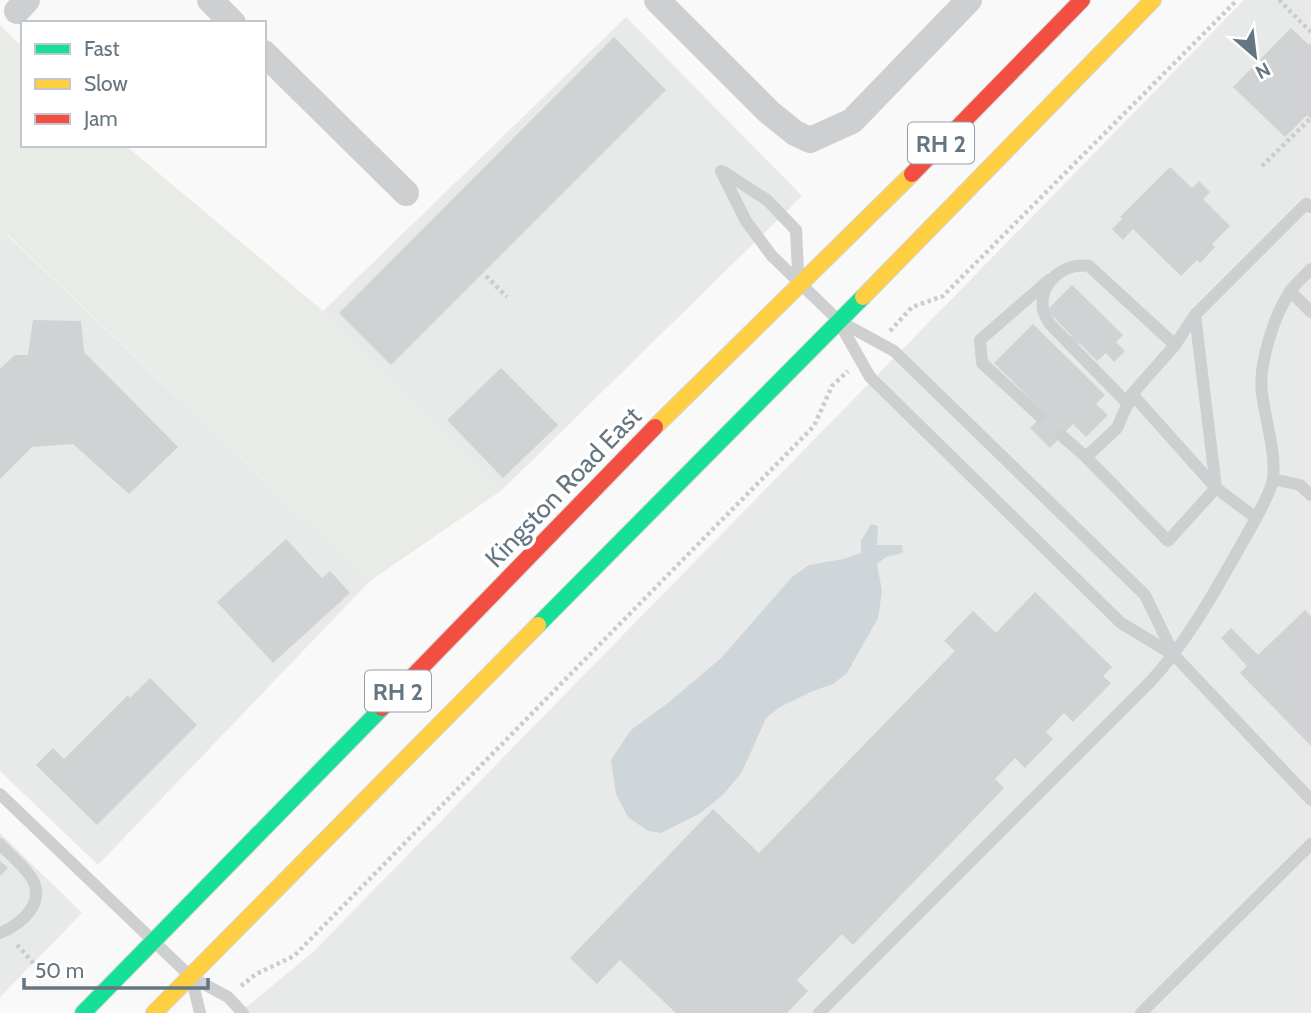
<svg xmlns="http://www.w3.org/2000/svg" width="1311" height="1013" viewBox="0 0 1311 1013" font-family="Cabin,sans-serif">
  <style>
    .built { fill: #e8e9e9 }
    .green { fill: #e8ebe6 }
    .water { fill: #ced6d9 }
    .building { fill: #d0d2d3 }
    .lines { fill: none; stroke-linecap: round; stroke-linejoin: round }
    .fast-casing { stroke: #d5d6d7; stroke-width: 18 }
    .slow-casing { stroke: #d5d6d7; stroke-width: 18 }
    .jam-casing { stroke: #d5d6d7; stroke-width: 18 }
    .path { stroke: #cbcccd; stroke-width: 4.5; stroke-dasharray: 3.5 3.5; stroke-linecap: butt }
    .lane { stroke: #cecfd0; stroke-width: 12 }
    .street { stroke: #cecfd0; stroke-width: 26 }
    .fast { stroke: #16e098; stroke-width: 16 }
    .slow { stroke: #ffcf43; stroke-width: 16 }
    .jam { stroke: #f24e42; stroke-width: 16 }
    .labels { text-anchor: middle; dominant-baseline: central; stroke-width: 7; stroke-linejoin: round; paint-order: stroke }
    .shield { fill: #fff; stroke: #939fa8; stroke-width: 2 }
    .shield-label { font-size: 24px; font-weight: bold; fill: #657683 }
    .street-label { font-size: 26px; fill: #657683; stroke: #fff }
  </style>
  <rect width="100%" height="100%" fill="#f9f9f9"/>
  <!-- built -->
  <g class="built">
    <path d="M1244 0H1311V1013H239L312 953Z"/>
    <path d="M626 17 802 196 502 490 323 311Z"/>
    <path d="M7 235 370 581 98 865 0 771V243Z"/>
    <path d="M0 833 82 913 0 997Z"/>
  </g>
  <!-- green -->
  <path class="green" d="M0 25 23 48V145H125L323 311 502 490 370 581 8 235 0 243Z"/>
  <!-- water -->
  <path class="water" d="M871 524 878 526 877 545H902L903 553 886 557 877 564 882 591 878 618 847 673 833 684 813 691 780 707 766 718 742 772 723 795 699 814 661 833 648 831 628 817 616 794 611 760 631 730 668 703 721 658 792 577 809 565 843 559 861 553V541Z"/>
  <!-- building -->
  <g class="building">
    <path d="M1291 28 1309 45 1311 43V119L1307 115 1285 137 1233 87Z"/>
    <path d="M614 37 666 90 391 365 339 313Z"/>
    <path d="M1170 167 1192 188 1199 181 1210 192 1203 199 1230 226 1212 244 1215 247 1200 263 1197 260 1181 276 1133 229 1123 240 1112 229 1122 219 1120 217Z"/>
    <path d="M1072 285 1123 335 1116 342 1125 351 1114 362 1106 353 1097 361 1079 343 1076 346 1069 339 1072 336 1047 310Z"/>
    <path d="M33 320 81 321 84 352 178 447 129 494 73 444 32 447 0 479V369L15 355H28Z"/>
    <path d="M1033 324 1105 395 1096 404 1108 415 1086 437 1073 424 1050 448 1030 428 1045 413 994 363Z"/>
    <path d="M501 368 558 425 503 478 447 420Z"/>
    <path d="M286 539 322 578 330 571 350 593 273 663 217 602Z"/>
    <path d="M1035 592 1112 667 1103 676 1111 683 1073 722 1064 713 1046 732 1053 739 1025 768 1015 758 995 779 1004 788 853 945 842 934 797 980 808 991 787 1013H676L620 960 597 984 570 958 713 809 759 853 955 651 944 641 973 611 996 633Z"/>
    <path d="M1305 610 1311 616V746L1240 673 1247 666 1221 638 1231 628 1258 655Z"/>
    <path d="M150 678 197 725 97 825 36 765 53 748 64 759 128 695 130 698Z"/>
    <path d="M0 861 8 868 0 876Z"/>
  </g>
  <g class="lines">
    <!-- fast casing -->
    <g class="fast-casing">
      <g id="fast">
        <path d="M538 625 863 297"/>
        <path d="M83 1013 382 708"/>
      </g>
    </g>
    <!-- slow casing -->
    <g class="slow-casing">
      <g id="slow">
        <path d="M863 297 1153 0"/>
        <path d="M655 427 912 174"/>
        <path d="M154 1013 538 625"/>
      </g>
    </g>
    <!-- jam casing -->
    <g class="jam-casing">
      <g id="jam">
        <path d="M912 174 1082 0"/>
        <path d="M382 708 655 427"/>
      </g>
    </g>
    <!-- path -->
    <g class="path">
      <path d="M1279 0 1311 32"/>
      <path d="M1262 166 1311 118"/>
      <path d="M486 276 507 297"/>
      <path d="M890 331 912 307 943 296 1237 0"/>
      <path d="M17 945 37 967"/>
      <path d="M241 986 256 974 294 956 814 426 832 386 848 371"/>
    </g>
    <!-- lane -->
    <g class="lane">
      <path d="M721 171 746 221 772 256 839 321 894 351 1145 595 1174 655"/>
      <path d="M724 172 767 200 796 230 798 272"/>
      <path d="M1290 291 1311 312"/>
      <path d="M840 324 870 377 1121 623 1174 655 1311 800"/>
      <path d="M1132 394 1117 428 1086 457 1168 541 1216 488 1195 315"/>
      <path d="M1128 404 1050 324C1048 320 1043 314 1043 309 1039 282 1065 262 1089 266L1175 345"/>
      <path d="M1041 417 982 363 980 340 1049 280"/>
      <path d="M1062 436 1086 457"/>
      <path d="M1273 479 1300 485 1311 495"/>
      <path d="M1256 518 1216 488 1132 394 1175 345 1195 315 1306 204 1311 207"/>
      <path d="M0 794 191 977 228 997 243 1013"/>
      <path d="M0 844C10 855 23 865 31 877 47 902 22 924 0 933"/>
      <path d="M193 984 200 1013"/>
      <path d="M819 1013 1151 681C1188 640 1214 593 1241 545 1250 529 1271 494 1273 478 1276 450 1265 420 1262 393 1258 366 1274 315 1290 292 1295 284 1304 276 1311 269"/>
      <path d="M1141 1013 1311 844"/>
    </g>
    <!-- street -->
    <g class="street">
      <path d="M210 0 233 23"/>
      <path d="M657 0 769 112 795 133 810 140 852 121 969 0"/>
      <path d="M17 11 27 0"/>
      <path d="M264 53 406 193"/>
    </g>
    <!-- fast -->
    <use href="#fast" class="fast"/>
    <!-- slow -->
    <use href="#slow" class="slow"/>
    <!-- jam -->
    <use href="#jam" class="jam"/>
  </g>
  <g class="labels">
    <!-- shield labels -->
    <g class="shield">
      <rect x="908" y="122.5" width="66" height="41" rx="5"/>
      <rect x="365" y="670.5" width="66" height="41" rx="5"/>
    </g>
    <g class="shield-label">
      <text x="941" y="143">RH 2</text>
      <text x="398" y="691">RH 2</text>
    </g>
    <!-- street labels -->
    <g class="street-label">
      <text transform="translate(563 487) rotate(-46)">Kingston Road East</text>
    </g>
  </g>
  <!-- legend -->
  <rect x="21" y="21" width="245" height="126" fill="#ffffff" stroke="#c1c8cd" stroke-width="2"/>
  <rect x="35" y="44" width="35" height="10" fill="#16e098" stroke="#c1c8cd" stroke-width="2"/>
  <text x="84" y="56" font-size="21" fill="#657683">Fast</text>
  <rect x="35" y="79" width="35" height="10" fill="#ffcf43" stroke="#c1c8cd" stroke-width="2"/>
  <text x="84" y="91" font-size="21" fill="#657683">Slow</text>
  <rect x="35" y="114" width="35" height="10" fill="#f24e42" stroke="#c1c8cd" stroke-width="2"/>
  <text x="84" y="126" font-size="21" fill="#657683">Jam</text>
  <!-- north arrow -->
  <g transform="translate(1255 56) rotate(152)" stroke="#ffffff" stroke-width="5" paint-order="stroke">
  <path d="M0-5L12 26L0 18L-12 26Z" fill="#657683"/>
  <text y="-10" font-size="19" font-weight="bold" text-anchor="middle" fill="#657683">N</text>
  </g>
  <!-- scale -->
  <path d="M24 978v10h184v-10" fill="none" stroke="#657683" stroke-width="3.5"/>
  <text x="35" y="978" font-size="21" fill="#657683" stroke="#ffffff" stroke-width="5" paint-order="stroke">50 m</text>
</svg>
